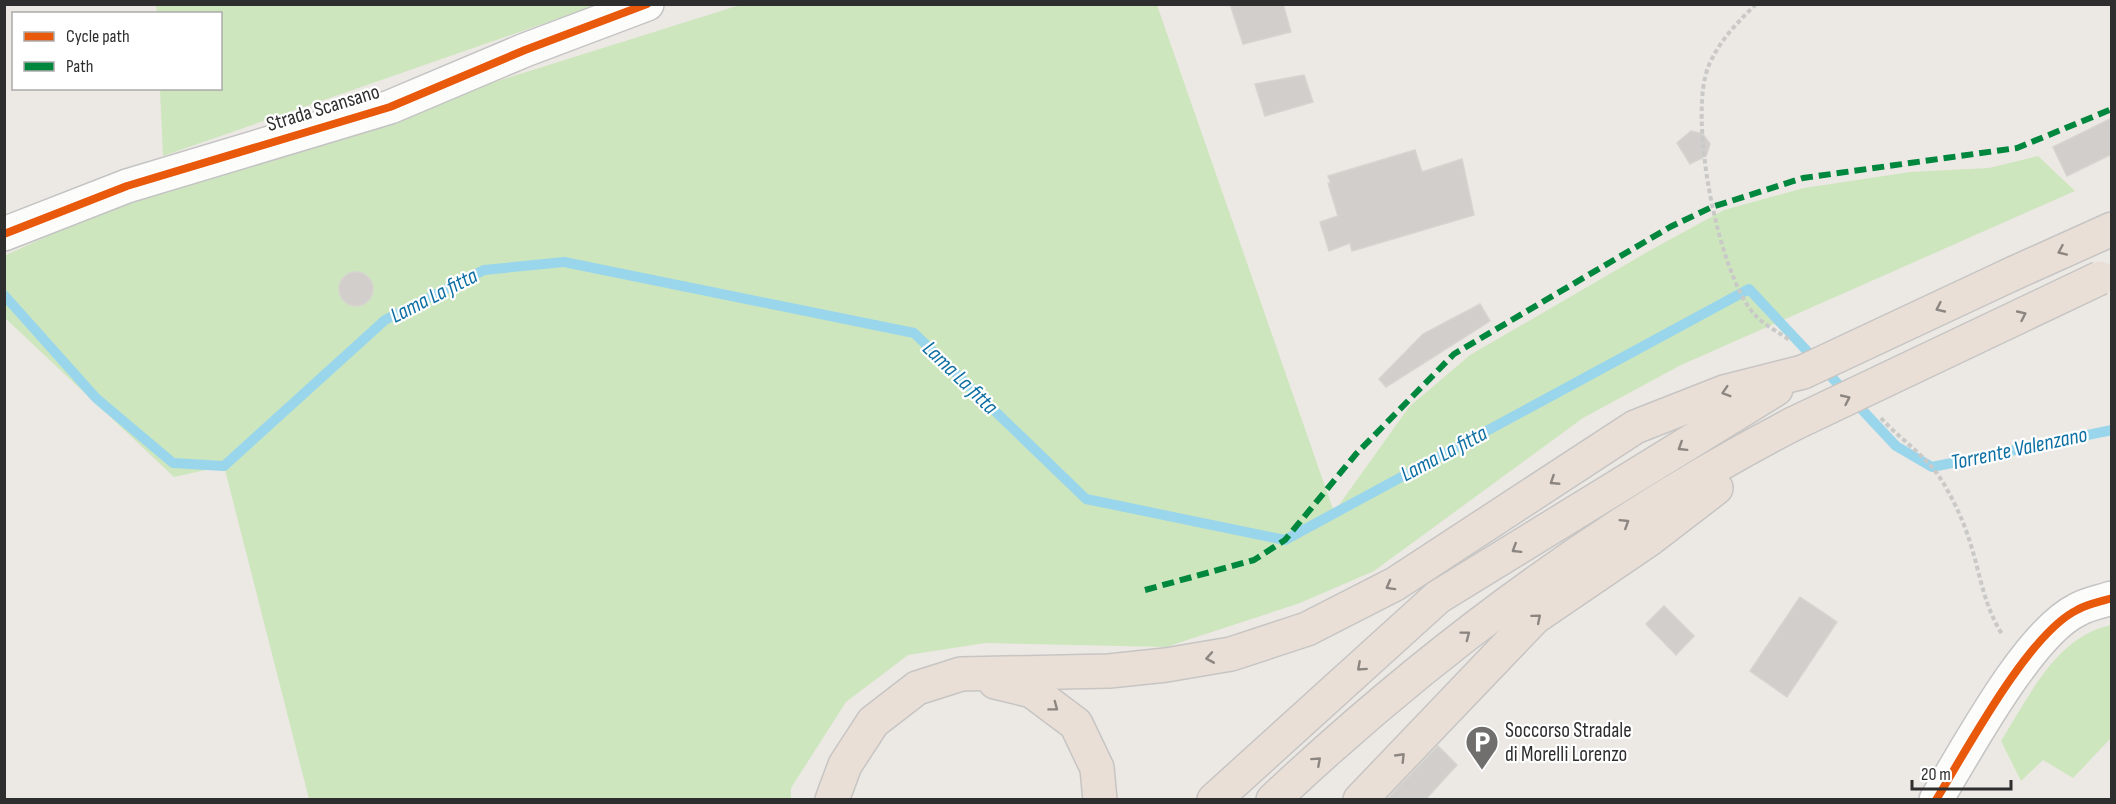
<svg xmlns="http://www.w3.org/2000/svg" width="2116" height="804" viewBox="0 0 2116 804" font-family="'Sofia Sans Condensed',sans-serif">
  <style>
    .green { fill: #cee6be }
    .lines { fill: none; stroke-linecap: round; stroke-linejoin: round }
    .stream { stroke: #99d6ec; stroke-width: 10 }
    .building { fill: #d1cecb; stroke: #d7d4d0; stroke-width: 1.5 }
    .minor-casing { stroke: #c5c4c5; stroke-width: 36 }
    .highway-casing { stroke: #c6c5c4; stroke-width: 36 }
    .path { stroke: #c9c9c8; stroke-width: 4; stroke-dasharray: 4.5 3; stroke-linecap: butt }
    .minor { stroke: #fcfcfb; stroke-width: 33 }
    .highway { stroke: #eadfd6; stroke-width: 33 }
    .highway-bridge-casing { stroke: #c6c5c4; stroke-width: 36; stroke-linecap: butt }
    .highway-bridge { stroke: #eadfd6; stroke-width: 33 }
    .quiet { stroke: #00873e; stroke-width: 6; stroke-dasharray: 12 6; stroke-linecap: butt }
    .cycleway-casing { stroke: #fff; stroke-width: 11 }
    .cycleway { stroke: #e8590c; stroke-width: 8 }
    .oneway { stroke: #8c8682 }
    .labels { text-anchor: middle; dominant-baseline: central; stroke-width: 4.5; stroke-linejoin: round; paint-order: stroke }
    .street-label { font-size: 21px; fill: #2e2e2e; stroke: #fff }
    .poi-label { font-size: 21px; fill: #2e2e2e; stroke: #fff; text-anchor: start }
    .water-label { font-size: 22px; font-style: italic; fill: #0d6fa3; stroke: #fff }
  </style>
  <rect width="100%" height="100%" fill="#ece8e4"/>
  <!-- green -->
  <g class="green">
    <path d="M156 5V4L597 5 163 156 160 89 220 88V14L157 13Z"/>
    <path d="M740 5H1157L1334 512 1409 407 1470 355 1649 251 1724 210 1804 188 1910 172 1989 168 2038 156 2075 191 1679 366 1583 418 1374 571 1300 603 1166 647 985 643 908 655 846 702 791 788V800L309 799 224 466 174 477 5 318 4 256 143 192Z"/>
    <path d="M2111 625V738L2073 778 2043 760 2021 781 2001 741C2030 696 2055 637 2111 625Z"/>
  </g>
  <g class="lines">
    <!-- stream -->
    <path class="stream" d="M4 295 96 398 173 463 224 466 385 320 484 270 564 262 914 333 1086 499 1285 540 1749 289 1896 446 1932 467 2112 430"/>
  </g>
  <!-- building -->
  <g class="building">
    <path d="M1230 4H1283L1291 32 1243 44Z"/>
    <path d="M1304 75 1313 102 1265 116 1255 84Z"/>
    <path d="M2112 118V154L2067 176 2053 147Z"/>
    <path d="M1691 131 1703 134 1710 144 1706 156 1690 164 1677 143Z"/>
    <path d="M1415 150 1422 172 1462 159 1474 215 1352 251 1350 243 1329 251 1320 222 1338 216 1328 183H1331L1328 176Z"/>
    <circle cx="356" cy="289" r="17"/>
    <path d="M1480 304 1490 321 1386 387 1379 379 1423 334Z"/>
    <path d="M1800 597 1837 622 1787 697 1750 671Z"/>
    <path d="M1664 606 1694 636 1676 655 1646 624Z"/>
    <path d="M1438 746 1457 765 1425 800H1386Z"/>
  </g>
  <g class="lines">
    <!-- minor casing -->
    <g class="minor-casing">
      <g id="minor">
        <path d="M4 234 127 186 390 107 525 50 647 4"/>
        <path d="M1936 800C1966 751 2028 634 2077 610 2087 604 2100 602 2112 598"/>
      </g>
    </g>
    <!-- highway casing -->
    <g class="highway-casing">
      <g id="highway">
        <path d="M2012 274 2112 229"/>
        <path d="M995 682 1032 691 1076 724 1097 768 1100 800"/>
        <path d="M832 800 845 765 873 722 917 688 961 674 1109 671 1166 665 1231 654 1307 629 1395 584 1635 427 1724 392 1803 372"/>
        <path d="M1214 800 1438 597 1776 389"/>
        <path d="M1273 800C1429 653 1603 523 1793 424"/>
        <path d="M1360 800 1535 617 1651 538 1716 488"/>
      </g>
    </g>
    <!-- path -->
    <g class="path">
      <path d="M1756 4C1737 23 1720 40 1709 65 1687 115 1718 273 1754 314 1764 325 1780 333 1791 341"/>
      <path d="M1881 418C1896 435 1915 448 1931 466 1945 481 1963 519 1969 539 1980 572 1983 604 2002 634"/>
    </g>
    <!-- minor -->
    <use href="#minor" class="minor"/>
    <!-- highway -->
    <use href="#highway" class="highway"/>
    <!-- highway-bridge casing -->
    <g class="highway-bridge-casing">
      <g id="highway-bridge">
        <path d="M1803 372 2012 274"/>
        <path d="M1793 424 2100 278"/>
      </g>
    </g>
    <!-- highway-bridge -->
    <use href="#highway-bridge" class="highway-bridge"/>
    <!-- quiet -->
    <path class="quiet" d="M1145 590 1254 560 1285 540 1356 454 1454 354 1670 227 1712 207 1803 178 2017 148 2112 109"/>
    <!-- cycleway casing -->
    <g class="cycleway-casing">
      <g id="cycleway">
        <path d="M4 234 127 186 390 107 525 50 647 4"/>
        <path d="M1936 800C1966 751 2028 634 2077 610 2087 604 2100 602 2112 598"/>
      </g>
    </g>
    <!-- cycleway -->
    <use href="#cycleway" class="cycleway"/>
  </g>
  <!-- one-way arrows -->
  <defs><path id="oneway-chevron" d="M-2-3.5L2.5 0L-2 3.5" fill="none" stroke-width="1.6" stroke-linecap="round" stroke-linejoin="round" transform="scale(1.5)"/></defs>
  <g class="oneway">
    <use href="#oneway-chevron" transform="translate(2062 251) rotate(156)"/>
    <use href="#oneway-chevron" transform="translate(1940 308) rotate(155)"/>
    <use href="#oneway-chevron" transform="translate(2022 315) rotate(-25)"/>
    <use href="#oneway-chevron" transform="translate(1726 392) rotate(163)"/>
    <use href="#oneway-chevron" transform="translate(1846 399) rotate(-25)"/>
    <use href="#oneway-chevron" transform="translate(1682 447) rotate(148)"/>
    <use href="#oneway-chevron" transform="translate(1554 481) rotate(147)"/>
    <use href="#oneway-chevron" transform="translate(1625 523) rotate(-32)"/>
    <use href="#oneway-chevron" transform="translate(1516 549) rotate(148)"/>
    <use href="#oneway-chevron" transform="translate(1390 586) rotate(151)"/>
    <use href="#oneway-chevron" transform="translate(1537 618) rotate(-40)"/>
    <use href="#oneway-chevron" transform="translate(1466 635) rotate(-37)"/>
    <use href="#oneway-chevron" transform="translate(1210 658) rotate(170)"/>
    <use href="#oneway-chevron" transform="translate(1361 667) rotate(138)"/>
    <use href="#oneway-chevron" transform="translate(1054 707) rotate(37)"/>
    <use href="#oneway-chevron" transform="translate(1401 757) rotate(-46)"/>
    <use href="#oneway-chevron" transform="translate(1317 761) rotate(-42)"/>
  </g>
  <!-- icons -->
  <defs>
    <g id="parking-pin" transform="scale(1.725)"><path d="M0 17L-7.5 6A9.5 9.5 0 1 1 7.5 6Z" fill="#706f6e" stroke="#fff"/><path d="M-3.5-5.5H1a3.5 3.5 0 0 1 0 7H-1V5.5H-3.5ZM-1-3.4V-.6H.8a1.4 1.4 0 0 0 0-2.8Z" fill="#fff"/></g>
  </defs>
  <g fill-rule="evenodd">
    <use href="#parking-pin" x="1482" y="742"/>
  </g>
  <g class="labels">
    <!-- street labels -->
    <g class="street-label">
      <text transform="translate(323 108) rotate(-17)">Strada Scansano</text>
    </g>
    <!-- poi labels -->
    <g class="poi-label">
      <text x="1505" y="730">Soccorso Stradale<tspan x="1505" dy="24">di Morelli Lorenzo</tspan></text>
    </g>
    <!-- water labels -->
    <g class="water-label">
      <text transform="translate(434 296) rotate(-27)">Lama La fitta</text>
      <text transform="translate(960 378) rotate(44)">Lama La fitta</text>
      <text transform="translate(2019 449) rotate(-12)">Torrente Valenzano</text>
      <text transform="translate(1444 454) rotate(-28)">Lama La fitta</text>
    </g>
  </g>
  <!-- border -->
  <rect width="2116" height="804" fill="none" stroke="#2e2e2e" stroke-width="12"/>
  <!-- legend -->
  <rect x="12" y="12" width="210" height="78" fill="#ffffff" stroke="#ababab" stroke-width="1.5"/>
  <rect x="24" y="32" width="30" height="9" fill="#e8590c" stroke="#ababab" stroke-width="1.5"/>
  <text x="66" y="42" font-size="18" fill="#2e2e2e">Cycle path</text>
  <rect x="24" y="62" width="30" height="9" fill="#00873e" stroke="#ababab" stroke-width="1.5"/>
  <text x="66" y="72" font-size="18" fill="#2e2e2e">Path</text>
  <!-- scale -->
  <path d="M1912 780v9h99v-9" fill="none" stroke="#2e2e2e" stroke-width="3"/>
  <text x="1921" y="780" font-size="18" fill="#2e2e2e" stroke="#ffffff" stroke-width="4.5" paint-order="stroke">20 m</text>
</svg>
